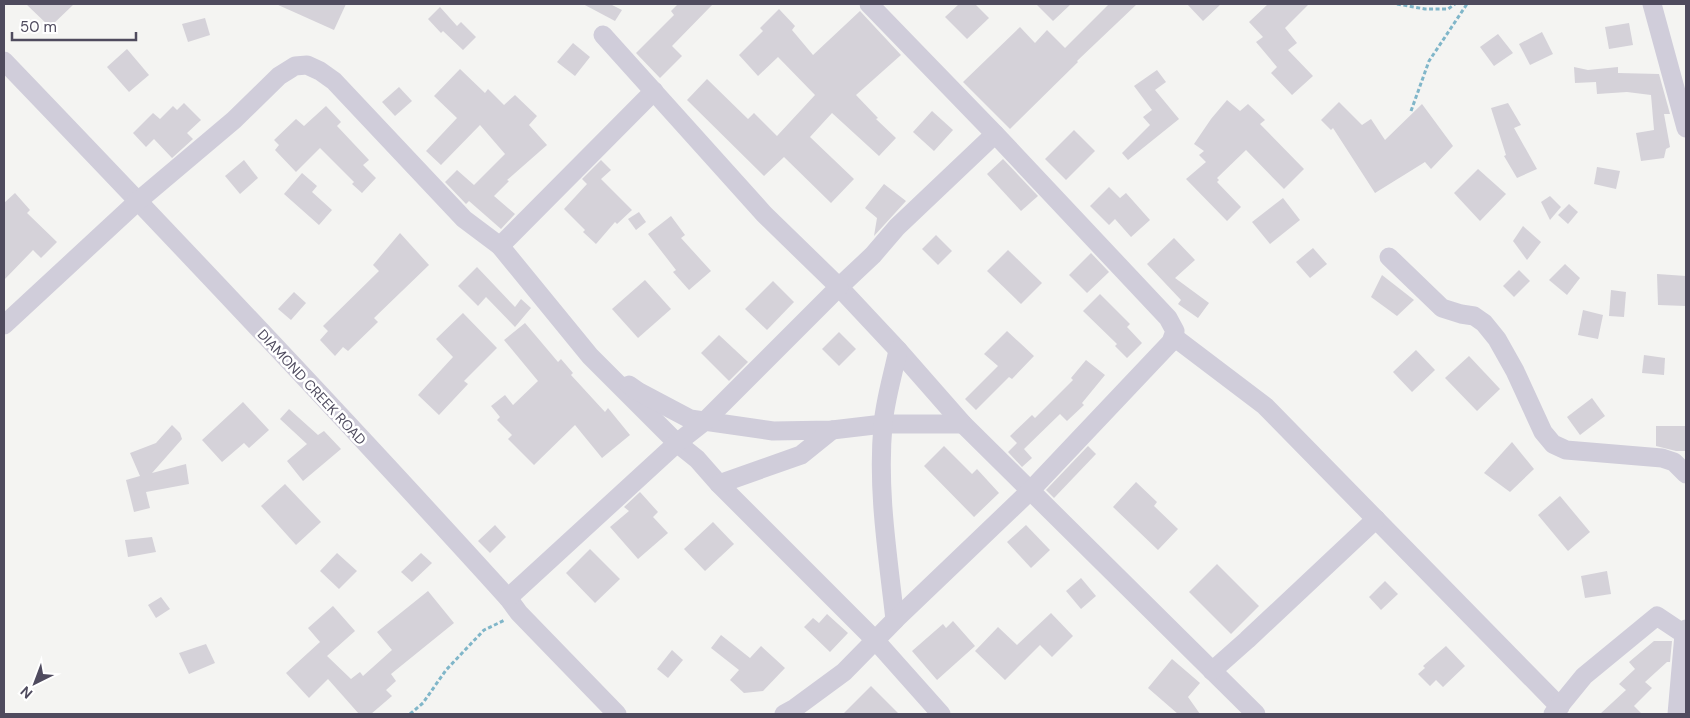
<svg xmlns="http://www.w3.org/2000/svg" width="1690" height="718" viewBox="0 0 1690 718" font-family="'DM Sans',sans-serif">
  <style>
    .building { fill: #d5d2d9 }
    .lines { fill: none; stroke-linecap: round; stroke-linejoin: round }
    .path { stroke: #80b6c9; stroke-width: 3; stroke-dasharray: 4 2.5; stroke-linecap: butt }
    .street { stroke: #d0cdda; stroke-width: 19 }
    .labels { text-anchor: middle; dominant-baseline: central; stroke-width: 5; stroke-linejoin: round; paint-order: stroke }
    .street-label { font-size: 14px; fill: #4f4b5e; stroke: #fff }
  </style>
  <rect width="100%" height="100%" fill="#f4f4f2"/>
  <!-- building -->
  <g class="building">
    <path d="M26 4H74L50 27Z"/>
    <path d="M276 4H346L334 30Z"/>
    <path d="M583 4H610L622 10 615 21Z"/>
    <path d="M678 4H713L672 46 682 56 660 78 636 53 674 15 671 11Z"/>
    <path d="M959 4H975L989 18 967 39 945 17Z"/>
    <path d="M1036 4H1071L1053 21Z"/>
    <path d="M1109 4H1137L1077 61 1078 62 1010 129 963 82 1020 27 1035 43 1047 30 1065 48Z"/>
    <path d="M1187 4H1221L1203 21Z"/>
    <path d="M1268 4H1309L1285 28 1297 43 1288 50 1313 76 1292 95 1271 73 1277 67 1256 42 1263 37 1249 22Z"/>
    <path d="M440 7 457 26 461 22 476 37 463 50 443 31 441 33 428 19Z"/>
    <path d="M779 9 795 26 792 30 813 55 860 11 901 55 856 95 878 118 876 119 896 138 879 156 832 113 810 137 854 179 831 203 784 157 764 176 687 100 707 79 748 119 754 113 777 136 815 95 778 57 758 76 739 55 763 31 760 28Z"/>
    <path d="M205 18 210 35 188 42 182 24Z"/>
    <path d="M1629 23 1633 45 1609 49 1605 27Z"/>
    <path d="M1542 32 1553 54 1530 65 1519 44Z"/>
    <path d="M1498 34 1513 53 1494 66 1480 47Z"/>
    <path d="M573 43 590 57 575 76 557 62Z"/>
    <path d="M127 49 149 75 129 92 107 67Z"/>
    <path d="M1574 67 1588 70 1618 67V73L1659 74 1670 114H1664L1670 147 1666 149 1664 158 1641 161 1636 133 1654 130 1651 95 1627 92 1597 94 1596 82 1575 83Z"/>
    <path d="M460 69 485 93 488 89 504 105 515 95 537 116 529 125 547 145 507 180 509 181 494 196 515 214 501 229 469 201 466 204 445 182 457 170 474 185 505 154 480 125 441 165 426 151 457 118 434 96Z"/>
    <path d="M1157 70 1166 82 1155 90 1179 119 1128 160 1122 153 1150 125 1143 117 1152 110 1134 86Z"/>
    <path d="M399 87 412 101 395 116 382 102Z"/>
    <path d="M1227 100 1240 111 1248 104 1265 120 1260 124 1304 169 1284 189 1246 150 1217 178 1219 180 1217 182 1241 207 1227 221 1186 179 1206 162 1199 155 1204 151 1194 144 1211 119Z"/>
    <path d="M1339 102 1362 125 1371 119 1385 140 1422 104 1453 146 1431 169 1425 162 1375 193 1333 128 1331 130 1321 120Z"/>
    <path d="M184 103 201 120 187 133 193 139 172 158 154 139 146 147 133 133 153 113 160 119 173 106 177 110Z"/>
    <path d="M1508 103 1521 125 1514 128 1537 169 1517 178 1504 156 1506 155 1491 108Z"/>
    <path d="M326 106 341 122 337 126 369 160 363 165 376 178 362 193 352 184 354 182 320 148 296 172 275 150 279 145 274 140 296 119 304 126Z"/>
    <path d="M932 111 953 130 934 151 913 132Z"/>
    <path d="M1074 130 1095 151 1066 180 1045 159Z"/>
    <path d="M1003 159 1038 196 1021 211 987 174Z"/>
    <path d="M244 160 258 178 240 194 225 176Z"/>
    <path d="M601 160 611 170 601 179 632 210 617 224 615 222 596 244 583 232 585 230 564 209 587 184 582 179Z"/>
    <path d="M1597 167 1620 171 1616 189 1594 184Z"/>
    <path d="M1478 169 1506 194 1480 221 1454 193Z"/>
    <path d="M302 173 317 186 312 192 332 210 319 225 284 194Z"/>
    <path d="M884 184 906 201 874 236 877 218 865 208Z"/>
    <path d="M1109 187 1120 198 1126 193 1150 220 1131 237 1115 219 1109 225 1090 206Z"/>
    <path d="M15 193 30 210 27 213 57 242 41 258 33 250 4 280V203Z"/>
    <path d="M1550 196 1561 207 1550 220 1541 202Z"/>
    <path d="M1283 198 1300 220 1270 244 1252 222Z"/>
    <path d="M1569 204 1578 212 1568 224 1558 215Z"/>
    <path d="M639 212 646 222 636 230 628 219Z"/>
    <path d="M671 216 685 235 681 238 711 271 689 290 673 272 676 270 648 234Z"/>
    <path d="M1523 226 1541 242 1527 260 1513 241Z"/>
    <path d="M400 233 429 265 374 318 378 322 348 351 343 347 335 356 320 340 328 331 323 326 379 271 373 265Z"/>
    <path d="M936 235 952 251 938 265 922 249Z"/>
    <path d="M1174 238 1195 260 1175 278 1209 303 1198 318 1178 304 1181 300 1147 264Z"/>
    <path d="M1313 248 1327 264 1310 278 1296 262Z"/>
    <path d="M1008 250 1042 283 1021 304 987 271Z"/>
    <path d="M1091 253 1109 272 1087 293 1069 275Z"/>
    <path d="M1565 264 1580 278 1567 295 1549 280Z"/>
    <path d="M477 267 515 307 521 299 531 308 515 327 486 297 478 306 458 286Z"/>
    <path d="M1519 270 1530 281 1514 297 1503 286Z"/>
    <path d="M1657 274 1686 276V306L1658 305Z"/>
    <path d="M1382 275 1414 300 1397 316 1371 297Z"/>
    <path d="M645 280 671 309 638 338 612 309Z"/>
    <path d="M773 281 794 302 767 330 745 309Z"/>
    <path d="M1611 290 1626 292 1624 317 1609 316Z"/>
    <path d="M294 292 306 303 291 320 278 309Z"/>
    <path d="M1100 294 1130 324 1127 327 1142 343 1127 358 1115 346 1117 344 1083 311Z"/>
    <path d="M1583 310 1603 315 1598 339 1578 335Z"/>
    <path d="M463 313 497 348 464 381 468 384 439 415 418 395 453 357 436 339Z"/>
    <path d="M525 323 558 362 561 359 573 373 571 375 605 412 608 408 630 435 602 458 575 425 534 465 508 439 512 435 497 420 500 417 491 406 505 395 513 405 538 381 504 340Z"/>
    <path d="M1007 331 1034 356 1012 379 1009 377 976 410 965 399 998 366 984 354Z"/>
    <path d="M839 332 856 349 839 366 822 349Z"/>
    <path d="M719 335 748 362 729 381 701 353Z"/>
    <path d="M1416 350 1435 370 1412 392 1393 372Z"/>
    <path d="M1644 355 1665 358 1664 375 1642 373Z"/>
    <path d="M1469 356 1500 389 1477 411 1445 378Z"/>
    <path d="M1086 360 1105 375 1082 403 1084 405 1067 421 1060 414 1024 449 1032 458 1022 467 1008 452 1017 443 1010 436 1032 415 1035 418 1073 380 1071 378Z"/>
    <path d="M1592 398 1605 416 1580 435 1567 417Z"/>
    <path d="M243 402 269 430 249 448 244 443 222 462 202 440Z"/>
    <path d="M289 409 318 435 324 431 341 449 303 481 287 461 307 444 280 419Z"/>
    <path d="M172 425 180 433 182 439 152 473 186 464 189 484 146 492 150 508 134 512 126 480 140 476 130 453 156 443Z"/>
    <path d="M1656 426H1686V451H1676L1656 446Z"/>
    <path d="M1512 442 1534 469 1510 492 1484 473Z"/>
    <path d="M944 446 972 474 977 469 999 493 974 517 924 466Z"/>
    <path d="M1088 446 1096 454 1054 498 1046 490Z"/>
    <path d="M1136 482 1157 502 1154 506 1178 529 1158 550 1113 507Z"/>
    <path d="M285 484 321 522 296 545 261 506Z"/>
    <path d="M640 492 658 512 653 517 668 533 638 559 610 527 629 511 624 507Z"/>
    <path d="M1560 496 1590 532 1568 551 1538 515Z"/>
    <path d="M713 522 734 544 705 571 684 549Z"/>
    <path d="M495 525 506 537 490 553 478 541Z"/>
    <path d="M1026 525 1050 550 1031 568 1007 542Z"/>
    <path d="M152 537 156 552 128 557 125 540Z"/>
    <path d="M590 549 620 579 595 603 566 573Z"/>
    <path d="M337 553 357 571 339 589 320 571Z"/>
    <path d="M421 553 432 563 412 582 401 572Z"/>
    <path d="M1217 564 1259 606 1231 634 1189 592Z"/>
    <path d="M1607 571 1611 594 1585 598 1581 576Z"/>
    <path d="M1081 578 1096 596 1081 609 1066 591Z"/>
    <path d="M1385 581 1398 594 1381 610 1369 597Z"/>
    <path d="M428 591 454 623 391 674 396 681 386 690 392 696 371 714H359L328 679 309 698 286 673 320 642 308 628 333 606 355 631 327 656 351 679 360 672 363 676 392 650 377 632Z"/>
    <path d="M161 597 170 609 156 618 148 605Z"/>
    <path d="M1051 613 1073 636 1052 657 1040 645 1005 680 975 651 998 627 1017 645Z"/>
    <path d="M827 614 848 633 830 652 804 627 813 618 819 623Z"/>
    <path d="M953 621 975 646 937 680 912 651 943 624 946 628Z"/>
    <path d="M721 635 750 658 761 646 785 668 763 691 744 693 730 680 739 670 711 648Z"/>
    <path d="M1654 641H1672L1670 662H1667L1645 682 1652 688 1634 706 1642 714H1600L1626 690 1619 684 1635 669 1629 662Z"/>
    <path d="M206 644 215 663 189 674 179 653Z"/>
    <path d="M1446 646 1465 666 1443 687 1436 680 1430 686 1418 674 1425 668 1423 666Z"/>
    <path d="M672 650 683 660 668 678 657 669Z"/>
    <path d="M1172 659 1200 683 1188 697 1200 714H1178L1148 688Z"/>
    <path d="M871 686 899 714H843Z"/>
  </g>
  <g class="lines">
    <!-- path -->
    <g class="path">
      <path d="M1397 4 1425 9H1448L1455 4"/>
      <path d="M1411 111 1429 61 1467 4"/>
      <path d="M410 714 423 703 446 670 484 630 505 620"/>
    </g>
    <!-- street -->
    <g class="street">
      <path d="M1652 4 1686 128"/>
      <path d="M4 61C174 238 343 416 508 598L519 613 617 714"/>
      <path d="M995 134 897 227 873 255 839 287 898 350 963 424 1256 714"/>
      <path d="M500 246 654 91"/>
      <path d="M1389 257 1442 308 1461 314 1474 316 1484 323 1497 339 1515 371 1543 432 1553 444 1566 450 1662 458 1674 462 1686 474"/>
      <path d="M4 325 138 201 234 120 279 76 295 66 307 65 320 71 334 81 464 219 500 246 590 356 677 443 697 459 719 484 875 640 941 714"/>
      <path d="M1174 337 1265 406 1560 707"/>
      <path d="M629 385 639 392 690 419 773 431 832 430 883 424H963"/>
      <path d="M719 484 801 455 832 430"/>
      <path d="M508 598 677 443 705 421 839 287 764 214 603 35"/>
      <path d="M895 620C888 556 877 490 883 425 885 400 893 375 898 350"/>
      <path d="M1212 671 1247 640 1376 519"/>
      <path d="M784 714 795 708 844 672 895 620 1030 491 1171 342 1175 331 1168 318 995 134 869 4"/>
      <path d="M1553 714 1584 676 1657 616 1684 634"/>
      <path d="M1677 714 1684 634 1686 629"/>
    </g>
  </g>
  <g class="labels">
    <!-- street labels -->
    <g class="street-label">
      <text transform="translate(312 387) rotate(47)">DIAMOND CREEK ROAD</text>
    </g>
  </g>
  <!-- border -->
  <rect width="1690" height="718" fill="none" stroke="#4f4b5e" stroke-width="10"/>
  <!-- north arrow -->
  <g transform="translate(35 683) rotate(222)" stroke="#ffffff" stroke-width="4" paint-order="stroke">
  <path d="M0-4L9 19L0 12L-9 19Z" fill="#4f4b5e"/>
  <text y="-8" font-size="14" font-weight="bold" text-anchor="middle" fill="#4f4b5e">N</text>
  </g>
  <!-- scale -->
  <path d="M12 32v8h124v-8" fill="none" stroke="#4f4b5e" stroke-width="2.5"/>
  <text x="20" y="32" font-size="15" fill="#4f4b5e" stroke="#ffffff" stroke-width="4" paint-order="stroke">50 m</text>
</svg>
